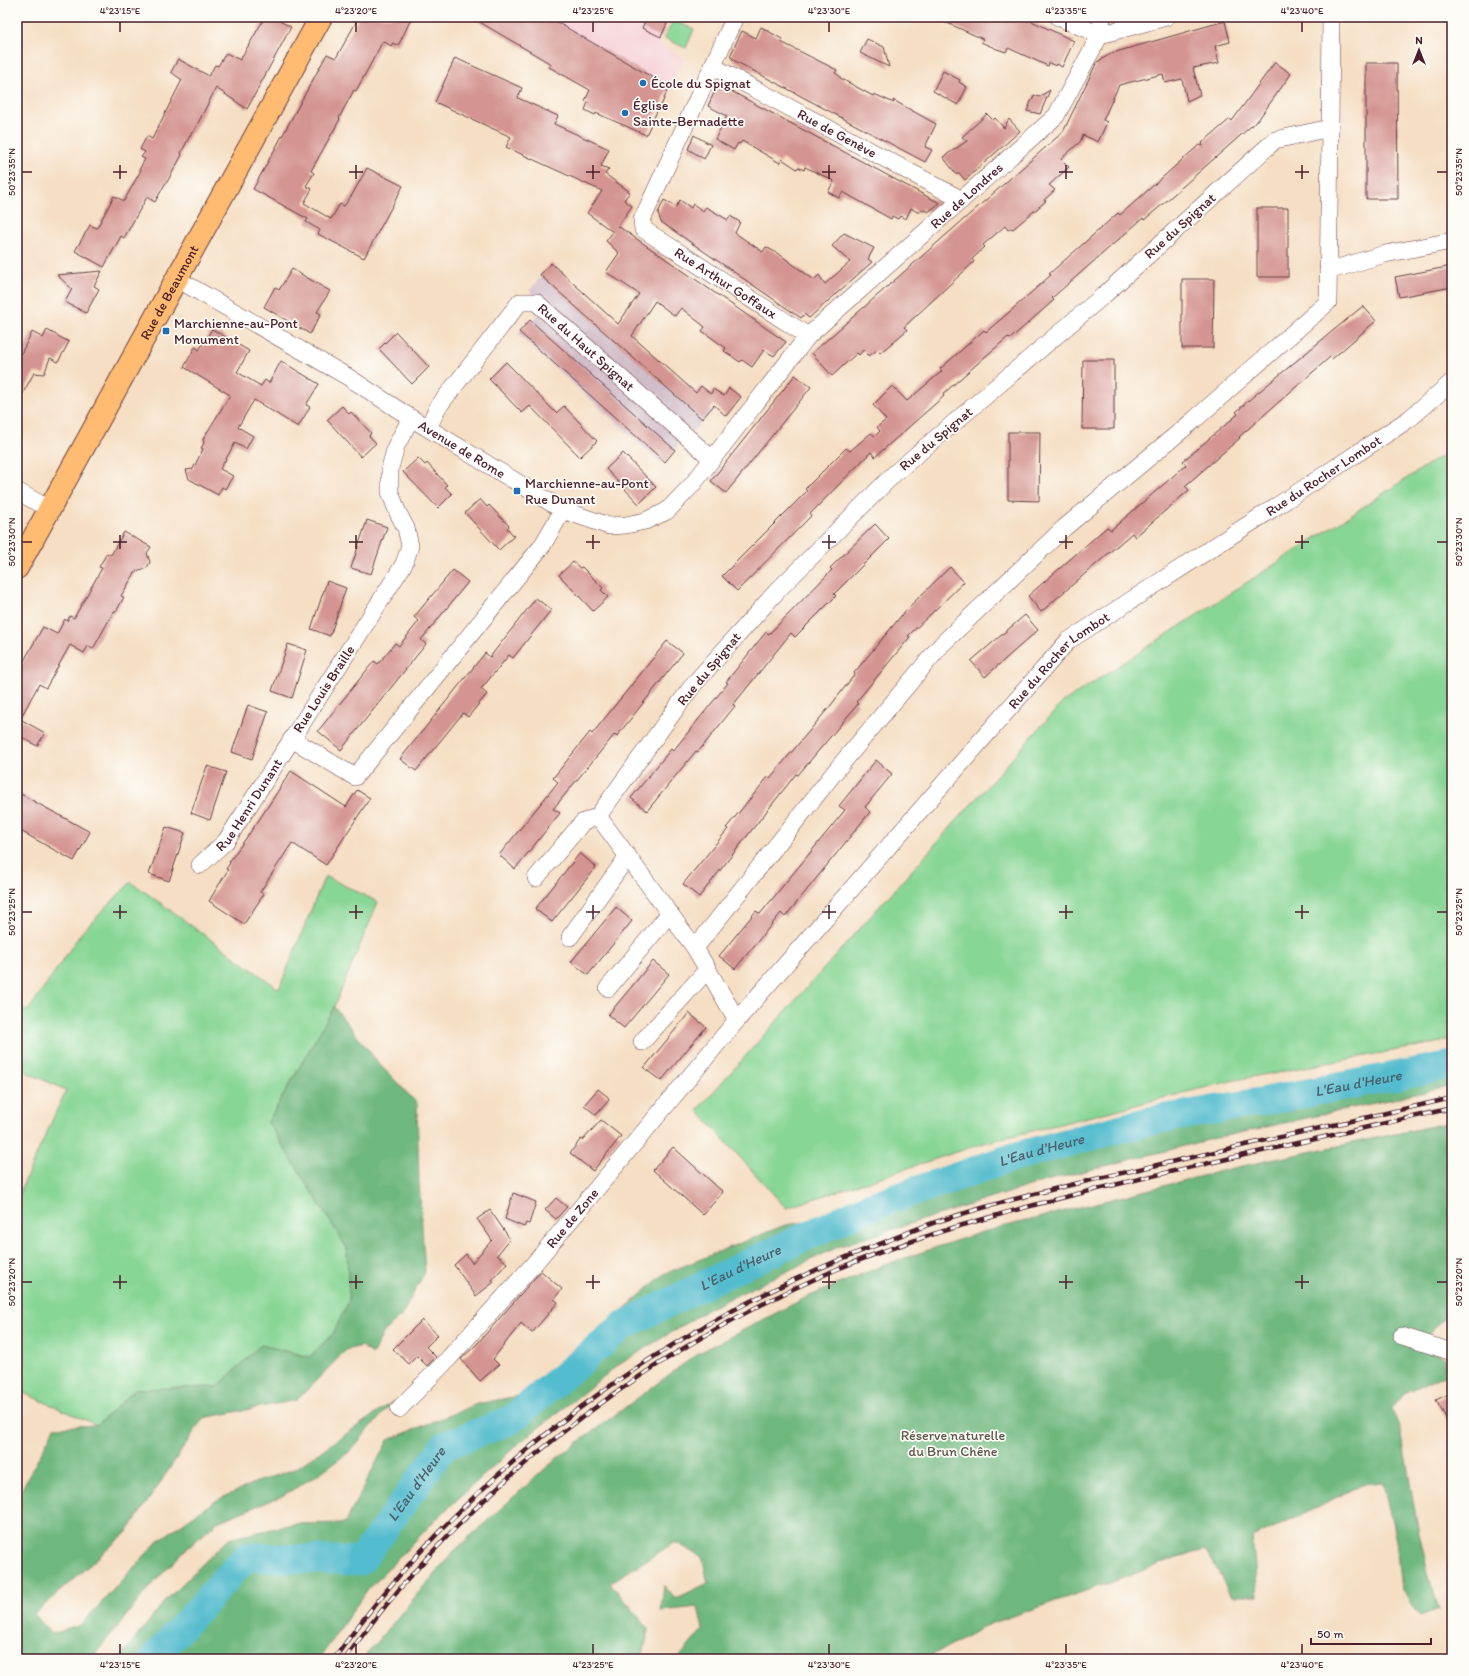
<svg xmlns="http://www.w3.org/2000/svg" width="1469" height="1676" viewBox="0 0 1469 1676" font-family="Itim,sans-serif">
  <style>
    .built { fill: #f6cfd7 }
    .industrial { fill: #d1bdc9 }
    .green { fill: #88d695; stroke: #697a60 }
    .forest { fill: #6eb77e; stroke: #5c6b54 }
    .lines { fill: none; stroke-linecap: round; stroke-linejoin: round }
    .river { stroke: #52bcce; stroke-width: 29 }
    .building { fill: #d49491 }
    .minor-casing { stroke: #643c42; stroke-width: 18 }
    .major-casing { stroke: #643c42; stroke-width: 24 }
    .minor { stroke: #fff; stroke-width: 17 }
    .major { stroke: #febb71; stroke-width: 22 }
    .rail-casing { stroke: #4a1f2b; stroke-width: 4.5 }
    .rail { stroke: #fdfcf7; stroke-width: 3; stroke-dasharray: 9; stroke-linecap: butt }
    .ticks { fill: none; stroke: #4a1f2b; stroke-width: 1.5 }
    .poi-dot { fill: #1f6fb2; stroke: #fdfcf7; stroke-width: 1.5 }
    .labels { text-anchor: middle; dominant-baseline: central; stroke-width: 3.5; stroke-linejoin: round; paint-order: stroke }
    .poi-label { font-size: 14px; fill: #4a1f2b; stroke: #fdfcf7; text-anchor: start }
    .street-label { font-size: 14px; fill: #4a1f2b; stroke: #fdfcf7 }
    .park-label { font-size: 14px; fill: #5d564b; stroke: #fdfcf7 }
    .water-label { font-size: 15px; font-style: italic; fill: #4d5e6c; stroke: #fdfcf7 }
    .neatline { fill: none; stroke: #4a1f2b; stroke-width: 1.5 }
    .ticks-label { font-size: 10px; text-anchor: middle; fill: #4a1f2b }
  </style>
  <rect width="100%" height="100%" fill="#fdfcf7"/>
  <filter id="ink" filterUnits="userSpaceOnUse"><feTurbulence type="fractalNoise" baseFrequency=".025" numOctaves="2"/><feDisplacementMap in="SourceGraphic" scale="8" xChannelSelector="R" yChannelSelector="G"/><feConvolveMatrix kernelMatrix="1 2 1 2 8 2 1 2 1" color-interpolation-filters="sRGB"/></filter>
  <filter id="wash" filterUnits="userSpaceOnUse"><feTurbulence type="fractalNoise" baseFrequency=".012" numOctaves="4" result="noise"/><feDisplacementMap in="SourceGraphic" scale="16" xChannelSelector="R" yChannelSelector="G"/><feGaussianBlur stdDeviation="0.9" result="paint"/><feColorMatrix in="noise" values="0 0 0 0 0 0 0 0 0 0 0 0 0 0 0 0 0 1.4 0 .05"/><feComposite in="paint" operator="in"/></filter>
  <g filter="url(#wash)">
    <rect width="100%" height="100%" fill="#f5dec3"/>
    <!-- built -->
    <path class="built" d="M518 17H671L658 43 685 58 658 109 514 25Z"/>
    <!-- industrial -->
    <path class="industrial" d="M551 265 712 411 661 463 519 335 538 315 536 302 530 290Z"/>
    <!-- green -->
    <g class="green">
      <path d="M673 21 694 29 686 48 664 38Z"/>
      <path d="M1452 449V1040L1235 1080 984 1143 786 1208 697 1110 1063 702Z"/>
      <path d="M325 876 378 902 334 1007 268 1122 347 1248 349 1301 333 1334 309 1357 261 1345 217 1387 136 1389 97 1425 17 1390V1198L66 1090 17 1068V1006L28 1011 82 932 131 882 279 989Z"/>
    </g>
    <!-- forest -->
    <g class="forest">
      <path d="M334 1007 381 1066 417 1103 419 1183 425 1272 401 1316 383 1333 373 1354 361 1346 346 1350 297 1400 203 1418 128 1531 34 1614 52 1634 81 1625 159 1540 213 1502 259 1481 295 1469 394 1401 349 1452 317 1475 282 1496 217 1522 181 1554 147 1590 91 1659H17V1498L55 1427 97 1425 136 1389 217 1387 261 1345 309 1357 333 1334 349 1301 347 1248 268 1122Z"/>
      <path d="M1452 1073V1086L1216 1138 1042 1182 840 1246 710 1308 617 1366 519 1443 436 1519 365 1593 319 1659H119L165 1601 228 1539 294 1524 345 1523 388 1440 477 1404 528 1394 664 1274 785 1225 891 1210 1103 1143Z"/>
      <path d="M1452 1122V1311L1415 1346 1445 1358V1375L1404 1393 1392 1408 1402 1436 1418 1529 1429 1577 1439 1609 1421 1616 1401 1591 1396 1540 1383 1483 1362 1485 1252 1538 1258 1596H1232L1206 1550 1177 1557 1129 1576 992 1623 934 1654 933 1659H678L703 1629 698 1607 661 1611 664 1585 675 1599 708 1583 702 1557 675 1542 610 1583 649 1629 642 1659H362L455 1550 557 1458 697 1354 805 1298 884 1265 979 1233 1233 1168Z"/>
    </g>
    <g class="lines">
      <!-- river -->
      <path class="river" id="s1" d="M153 1659 246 1557 361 1561 444 1446 511 1420 624 1325 736 1269 869 1207 1017 1156 1149 1121 1266 1101 1452 1065"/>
    </g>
    <g id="blocks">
      <!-- building -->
      <g class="building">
        <path d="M265 17H272L291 27 247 109 216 88 193 133 192 132 181 153 182 155 167 182 165 184 155 202 147 197 124 238 121 236 104 267 75 251 90 225 97 228 114 196 124 201 141 170H139L145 159 141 157 145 152 140 149 147 136 152 139 182 80 171 72 178 59 209 76 215 65 218 66 226 53 240 60Z"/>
        <path d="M359 17H412L399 44 396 45 393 43 391 46 383 41 356 91 354 90 339 118 340 119 311 171 314 173 306 186 312 189 304 203 331 219 340 204 344 206 352 195 367 168 403 186 364 258 318 234 320 230 306 222 308 219 253 189 327 54 336 58Z"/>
        <path d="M471 17H548L669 87 660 108 659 107 646 135 596 113 595 115 585 110 588 102 585 101 590 90 549 67 551 64Z"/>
        <path d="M647 17H670L661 37 642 28Z"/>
        <path d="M934 17H1023L1074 41 1062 67 1057 64 1056 66 1049 63 1048 66 1008 48 1006 52 997 49 981 42 983 39Z"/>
        <path d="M1225 21 1230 42 1215 46 1219 63 1193 68 1200 95 1187 101 1182 79 1165 83 1163 74 1119 85 1103 120 1107 122 1098 142 1083 135 1080 142 1061 159 1069 167 1049 185 1055 190 1044 200 1046 201 1013 229 1011 228 1008 230 1005 226 983 245 985 247 972 259 974 262 904 327 907 330 880 353 877 350 869 356 863 350 859 355 857 353 832 376 812 353 1063 132 1097 62 1112 53Z"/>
        <path d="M761 27 782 39 781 42 837 70 835 73 840 76V78L873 96 874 94 894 103 893 100 936 124 925 147 932 150 925 162 735 61 730 56 742 31 756 38Z"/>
        <path d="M867 39 884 47 889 67 860 53Z"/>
        <path d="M455 58 522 88 518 98 558 116 554 124 609 149 601 166 609 169 605 174 630 192 624 200 632 206 618 226 786 342 774 356 764 350 752 367 742 360 740 362 724 351 726 348 702 331 705 327 681 308 675 316 655 301 632 336 696 393 701 386 711 394 713 389 724 396 729 388 741 397 726 416 714 405 702 419 540 275 551 263 618 324 639 294 606 272 619 253 606 241 613 232 587 213 602 191 506 147 511 137 435 102Z"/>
        <path d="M1275 62 1291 74 1258 120 1156 210 1144 220 1143 218 1052 298 1054 300 1010 339 1008 337 986 356 943 394 944 396 875 457 871 452 810 514 811 516 737 591 722 576 807 491 805 489 846 448 850 451 871 433 875 436 880 431 877 427 886 420 873 405 892 386 907 401 942 371 940 369 984 330 986 332 1007 314 1051 275 1049 274 1118 213 1120 215 1199 145 1203 146 1202 143 1230 119 1232 121Z"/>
        <path d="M1366 63H1397L1398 199H1366Z"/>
        <path d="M943 71 960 80 959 82 967 87 958 105 933 91Z"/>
        <path d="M718 84 926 196 940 203 928 212 922 209 920 212H917L911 208 906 219 900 216 898 219 892 216 891 219 843 192 839 198 828 192 834 181 805 167 804 170 798 167 797 169 782 159 780 163 742 141 740 144 738 143 734 150 715 139 727 116 708 106Z"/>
        <path d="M1050 90 1040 114 1027 111 1034 95 1039 97Z"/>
        <path d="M987 114 993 120 995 118 1004 128 1009 119 1020 131 965 180 959 173 957 175 943 157 967 141 962 137Z"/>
        <path d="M694 135 711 145 704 159 688 149Z"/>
        <path d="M664 200 676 207 680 200 691 208 693 204 703 211 706 207 728 220 730 216 740 222 735 233 763 252 766 247 782 256 814 280 819 275 825 284 850 262 832 246 844 233 874 248 868 259 872 262 809 318 804 314 801 318 661 222 658 213Z"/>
        <rect x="1257" y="208" width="31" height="69"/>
        <path d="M1452 266V287L1399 297 1395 277Z"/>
        <path d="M292 269 330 291 317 312 321 314 310 334 264 307 275 287 279 290Z"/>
        <path d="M102 271 94 286 99 289 86 313 65 302 72 289 57 275Z"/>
        <path d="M1182 279H1214L1213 348H1182Z"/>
        <path d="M1363 306 1376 321 1332 359 1330 357 1239 437 1240 438 1185 486 1189 490 1135 537 1132 533 1041 612 1028 596 1107 527 1111 530 1186 465 1183 461 1238 414 1236 412 1249 400Z"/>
        <path d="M530 320 675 450 665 462 519 332Z"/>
        <path d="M212 329 249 351 237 372 261 386 265 380 269 383 281 361 319 384 306 405 310 407 298 427 254 400 238 427 253 436 246 449 235 443 220 469 233 476 225 489 222 487 218 495 189 479 186 470 193 469 203 449 201 448 204 443 203 439 230 395 184 367 195 347 199 350Z"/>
        <path d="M47 330 69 342 58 362 50 358 44 374 34 373 17 404V352L21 354 32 332 43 338Z"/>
        <path d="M396 332 429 367 412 384 379 349Z"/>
        <path d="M1083 360H1114V429H1082Z"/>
        <path d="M506 362 556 413 564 406 597 441 580 457 530 406 522 413 489 379Z"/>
        <path d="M795 375 811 387 726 493 711 481Z"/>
        <path d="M342 406 349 414 351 412 371 433 369 436 376 443 361 457 327 420Z"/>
        <path d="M1008 432H1040L1039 501 1008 500Z"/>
        <path d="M623 453 656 487 639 504 606 469Z"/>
        <path d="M418 458 425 465 427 463 447 485 445 487 452 494 438 508 403 472Z"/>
        <path d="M480 499 487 507 489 505 509 526 507 528 514 536 499 550 465 513Z"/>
        <path d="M367 520 387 527 371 574 351 568Z"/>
        <path d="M875 524 889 539 834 594 836 596 795 637 791 633 733 705 735 706 698 752 696 751 647 811 631 798 671 749 673 751 728 683 726 682 766 632 769 634 832 570 830 568Z"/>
        <path d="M124 532 151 547 147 553 150 562 147 568 136 571 121 596 124 597 116 612 114 611 93 649 88 646 84 653 70 645 46 688 39 684 20 719 45 733 37 746 17 734V673L43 627 57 634 65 619 67 621 70 616 74 618 102 568 99 567 107 553 111 555Z"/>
        <path d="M573 562 580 568 582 567 603 588 601 590 608 597 593 611 559 575Z"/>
        <path d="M950 567 964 582 908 636 910 637 856 702 858 704 798 775 796 774 699 897 683 884 728 829 726 828 759 788 768 777 770 778 831 705 855 674 854 673 906 610Z"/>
        <path d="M453 570 468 582 421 640 426 644 341 750 318 731 374 661 378 664 395 643 399 646 419 621 414 617Z"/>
        <path d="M327 581 346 588 330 636 311 629Z"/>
        <path d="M536 598 551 610 513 658 509 655 481 689 487 694 468 717 463 713 416 771 400 759 485 653 490 657Z"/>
        <path d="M1025 615 1038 630 985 677 971 661Z"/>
        <path d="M667 641 683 653 617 736 615 734 553 809 560 813 515 869 499 855 558 782 553 778 590 732 592 734Z"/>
        <path d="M288 644 307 650 292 698 272 691Z"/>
        <path d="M248 705 268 712 252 759 232 752Z"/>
        <path d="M876 760 892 774 865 807 870 812 785 917 781 913 735 969 719 956 756 911 760 914 845 810 839 806Z"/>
        <path d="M207 766 226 772 210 820 191 813Z"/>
        <path d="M291 771 346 807 357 790 370 798 326 865 292 843 260 892 264 894 244 924 209 901 228 870 226 869 230 863 229 862 259 820Z"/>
        <path d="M17 792 90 832 74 861 17 829Z"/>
        <path d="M166 827 185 833 169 881 149 874Z"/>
        <path d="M580 853 596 867 552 922 535 909Z"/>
        <path d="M616 907 632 921 588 975 571 962Z"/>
        <path d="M653 961 669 974 624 1028 608 1015Z"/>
        <path d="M689 1013 706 1027 661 1081 644 1068Z"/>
        <path d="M598 1089 608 1097 609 1100 596 1115 584 1105Z"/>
        <path d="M601 1120 621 1136 593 1171 570 1153 581 1139 583 1140Z"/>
        <path d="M673 1147 723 1192 703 1215 653 1170Z"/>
        <path d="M513 1193 536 1202 529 1224 526 1223 524 1227 505 1219Z"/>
        <path d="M556 1198 567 1207 556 1219 545 1210Z"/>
        <path d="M490 1210 510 1239 497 1255 507 1263 492 1280 494 1282 476 1296 454 1265 466 1254 472 1263 492 1240 477 1219Z"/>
        <path d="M541 1271 562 1289 554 1299 558 1302 532 1333 521 1323 493 1359 499 1365 480 1381 461 1359 477 1344Z"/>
        <path d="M422 1320 438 1335 426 1347 436 1357 427 1366 417 1356 409 1364 393 1349Z"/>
        <path d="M1452 1392V1429L1436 1400Z"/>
      </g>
    </g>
  </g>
  <g filter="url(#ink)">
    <use href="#blocks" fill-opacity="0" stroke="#643c42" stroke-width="1"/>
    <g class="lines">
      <!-- minor casing -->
      <g class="minor-casing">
        <g id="minor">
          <path id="s2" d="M735 17 642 220 643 229 808 336"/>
          <path d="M1058 17 1100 35"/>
          <path d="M1100 35 1166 17"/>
          <path id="s3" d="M712 66 962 200"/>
          <path d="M1330 128 1331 17"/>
          <path d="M1328 271 1385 254 1452 241"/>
          <path id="s4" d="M177 279 348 377 411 418 563 510 609 526 626 525 645 521 667 511 692 485 808 336 1056 116 1100 35 1102 17"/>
          <path d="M411 418 396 446 390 468V492L398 513 406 528 410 546 404 564 292 739 355 777 542 546 563 510"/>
          <path id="s5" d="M428 428 438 407 520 302H536L712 459"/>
          <path d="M17 491 49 509"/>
          <path id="s6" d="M200 865 226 841 292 739"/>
          <path d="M536 878 582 823 598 816"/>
          <path d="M570 937 628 856"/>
          <path d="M695 948 838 768 942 644 1064 528 1194 420 1328 302 1330 128 1275 140 1104 295 895 473 777 591 693 685 598 816 695 948 737 1020"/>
          <path d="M608 988 670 913"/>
          <path d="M642 1042 708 969"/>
          <path d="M1402 1336 1452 1352"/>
          <path id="s7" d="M399 1409 448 1359 533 1265 737 1020 1068 641 1294 495 1409 419 1452 382"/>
        </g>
      </g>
      <!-- major casing -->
      <g class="major-casing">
        <g id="major">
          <path id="s8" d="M17 568 321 17"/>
        </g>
      </g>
      <!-- minor -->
      <use href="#minor" class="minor"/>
      <!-- major -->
      <use href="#major" class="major"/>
      <!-- rail casing -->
      <g class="rail-casing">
        <g id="rail">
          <path d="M334 1659C468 1469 665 1324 882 1243 900 1236 918 1228 936 1222 1014 1197 1095 1179 1175 1161 1267 1140 1360 1119 1452 1098"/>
          <path d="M345 1659C466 1489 644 1352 835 1270 868 1256 903 1244 937 1233 957 1226 978 1221 998 1215 1053 1199 1109 1186 1165 1173 1261 1151 1357 1130 1452 1108"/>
        </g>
      </g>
      <!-- rail -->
      <use href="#rail" class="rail"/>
    </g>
  </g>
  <!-- ticks -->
  <path class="ticks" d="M120 22V32M356 22V32M593 22V32M829 22V32M1066 22V32M1302 22V32M120 165V179M356 165V179M593 165V179M829 165V179M1066 165V179M1302 165V179M22 172H32M113 172H127M349 172H363M586 172H600M822 172H836M1059 172H1073M1295 172H1309M1437 172H1447M120 535V549M356 535V549M593 535V549M829 535V549M1066 535V549M1302 535V549M22 542H32M113 542H127M349 542H363M586 542H600M822 542H836M1059 542H1073M1295 542H1309M1437 542H1447M120 905V919M356 905V919M593 905V919M829 905V919M1066 905V919M1302 905V919M22 912H32M113 912H127M349 912H363M586 912H600M822 912H836M1059 912H1073M1295 912H1309M1437 912H1447M120 1275V1289M356 1275V1289M593 1275V1289M829 1275V1289M1066 1275V1289M1302 1275V1289M22 1282H32M113 1282H127M349 1282H363M586 1282H600M822 1282H836M1059 1282H1073M1295 1282H1309M1437 1282H1447M120 1644V1654M356 1644V1654M593 1644V1654M829 1644V1654M1066 1644V1654M1302 1644V1654"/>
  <!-- markers -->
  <g class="poi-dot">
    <circle cx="643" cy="83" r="4"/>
    <circle cx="625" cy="113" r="4"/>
    <rect x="162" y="327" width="8" height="8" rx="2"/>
    <rect x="513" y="487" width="8" height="8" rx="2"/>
  </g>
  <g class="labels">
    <!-- poi labels -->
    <g class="poi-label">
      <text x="651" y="83">École du Spignat</text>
      <text x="633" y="105">Église<tspan x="633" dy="16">Sainte-Bernadette</tspan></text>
      <text x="174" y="323">Marchienne-au-Pont<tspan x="174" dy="16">Monument</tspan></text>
      <text x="525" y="483">Marchienne-au-Pont<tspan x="525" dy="16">Rue Dunant</tspan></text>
    </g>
    <!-- street labels -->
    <g class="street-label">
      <text stroke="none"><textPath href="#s3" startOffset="142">Rue de Genève</textPath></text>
      <text stroke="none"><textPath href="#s4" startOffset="996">Rue de Londres</textPath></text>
      <text transform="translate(1180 226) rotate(-42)">Rue du Spignat</text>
      <text stroke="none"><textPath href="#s2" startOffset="331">Rue Arthur Goffaux</textPath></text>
      <text stroke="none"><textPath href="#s8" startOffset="315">Rue de Beaumont</textPath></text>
      <text stroke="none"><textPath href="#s5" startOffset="240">Rue du Haut Spignat</textPath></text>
      <text transform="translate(936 439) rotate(-40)">Rue du Spignat</text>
      <text stroke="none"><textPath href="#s4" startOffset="332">Avenue de Rome</textPath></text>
      <text stroke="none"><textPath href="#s7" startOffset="1323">Rue du Rocher Lombot</textPath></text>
      <text stroke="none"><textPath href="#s7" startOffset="999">Rue du Rocher Lombot</textPath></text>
      <text transform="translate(709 669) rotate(-50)">Rue du Spignat</text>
      <text transform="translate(324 689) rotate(-57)">Rue Louis Braille</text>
      <text stroke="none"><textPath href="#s6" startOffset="78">Rue Henri Dunant</textPath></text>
      <text stroke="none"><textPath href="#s7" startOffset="258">Rue de Zone</textPath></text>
    </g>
    <!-- park labels -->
    <g class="park-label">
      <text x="953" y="1435">Réserve naturelle<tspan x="953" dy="16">du Brun Chêne</tspan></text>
    </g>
    <!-- water labels -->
    <g class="water-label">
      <text stroke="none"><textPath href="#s1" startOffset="1392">L'Eau d'Heure</textPath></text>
      <text stroke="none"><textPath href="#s1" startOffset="1068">L'Eau d'Heure</textPath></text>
      <text stroke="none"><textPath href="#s1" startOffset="744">L'Eau d'Heure</textPath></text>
      <text stroke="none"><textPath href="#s1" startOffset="348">L'Eau d'Heure</textPath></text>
    </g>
  </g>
  <!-- margin -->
  <rect width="1469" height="1676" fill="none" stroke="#fdfcf7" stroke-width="44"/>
  <!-- north arrow -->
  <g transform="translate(1419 50)" stroke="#fdfcf7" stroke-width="3" paint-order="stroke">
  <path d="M0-3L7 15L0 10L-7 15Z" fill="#4a1f2b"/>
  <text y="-6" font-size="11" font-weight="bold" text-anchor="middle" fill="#4a1f2b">N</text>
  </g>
  <!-- scale -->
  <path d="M1311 1638v6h120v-6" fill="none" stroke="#4a1f2b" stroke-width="2"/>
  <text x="1317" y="1638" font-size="12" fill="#4a1f2b" stroke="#fdfcf7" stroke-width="3" paint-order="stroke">50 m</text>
  <rect x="22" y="22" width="1425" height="1632" class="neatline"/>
  <g class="ticks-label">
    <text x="120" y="14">4°23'15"E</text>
    <text x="356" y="14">4°23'20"E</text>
    <text x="593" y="14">4°23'25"E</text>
    <text x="829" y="14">4°23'30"E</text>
    <text x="1066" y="14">4°23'35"E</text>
    <text x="1302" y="14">4°23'40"E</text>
    <text transform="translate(11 172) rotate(-90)" y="4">50°23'35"N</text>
    <text transform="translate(1458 172) rotate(-90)" y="4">50°23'35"N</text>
    <text transform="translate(11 542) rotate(-90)" y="4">50°23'30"N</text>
    <text transform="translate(1458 542) rotate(-90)" y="4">50°23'30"N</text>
    <text transform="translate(11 912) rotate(-90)" y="4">50°23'25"N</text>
    <text transform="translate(1458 912) rotate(-90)" y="4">50°23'25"N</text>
    <text transform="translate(11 1282) rotate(-90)" y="4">50°23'20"N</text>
    <text transform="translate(1458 1282) rotate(-90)" y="4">50°23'20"N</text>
    <text x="120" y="1668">4°23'15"E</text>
    <text x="356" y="1668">4°23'20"E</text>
    <text x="593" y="1668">4°23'25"E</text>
    <text x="829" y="1668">4°23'30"E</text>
    <text x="1066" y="1668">4°23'35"E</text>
    <text x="1302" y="1668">4°23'40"E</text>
  </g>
</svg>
